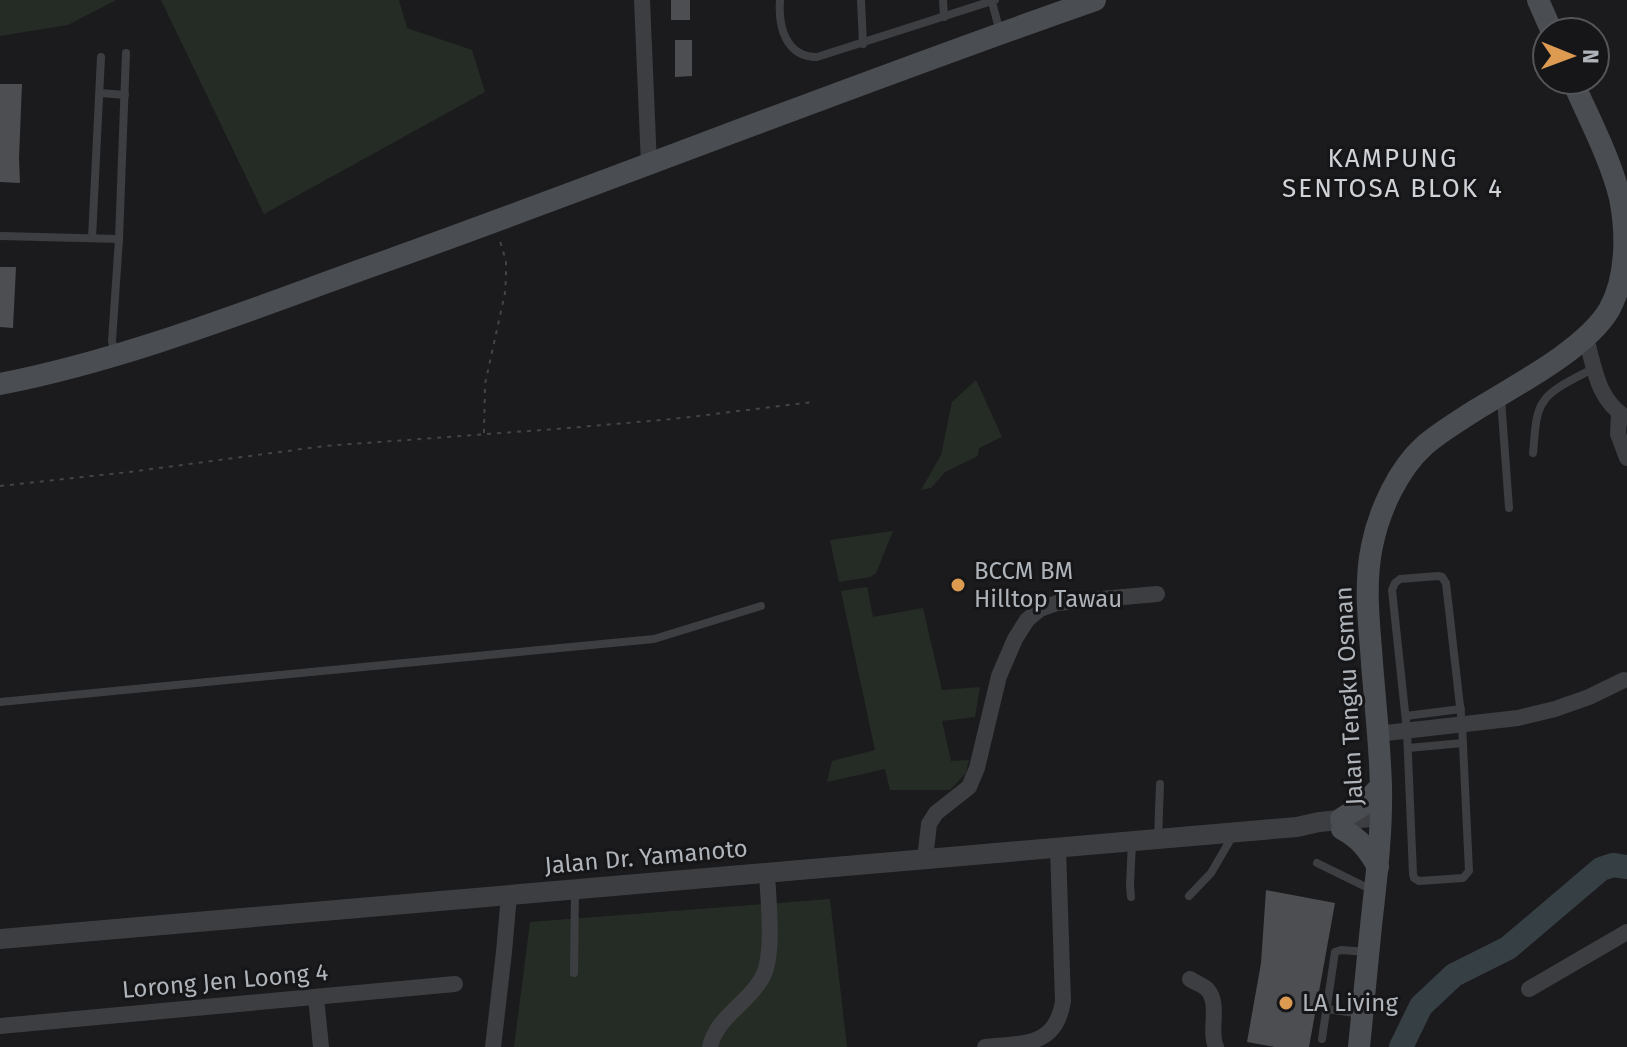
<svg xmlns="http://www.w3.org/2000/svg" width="1627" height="1047" viewBox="0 0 1627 1047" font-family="'Fira Sans',sans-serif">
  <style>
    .green { fill: #252c25 }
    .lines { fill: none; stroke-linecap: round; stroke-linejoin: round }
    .river { stroke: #363f44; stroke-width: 24 }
    .building { fill: #4d4e51 }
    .path { stroke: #424548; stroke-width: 2; stroke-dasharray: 4 6; stroke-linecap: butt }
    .service { stroke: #3c3e41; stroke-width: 8 }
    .minor { stroke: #3c3e41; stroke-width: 16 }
    .tertiary { stroke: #3c3e41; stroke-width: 20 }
    .secondary { stroke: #4a4d51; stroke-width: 22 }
    .poi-dot { fill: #dd9b52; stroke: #161618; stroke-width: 3 }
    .labels { text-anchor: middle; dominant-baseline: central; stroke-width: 6; stroke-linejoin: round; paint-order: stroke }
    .poi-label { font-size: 24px; fill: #afb4ba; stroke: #161618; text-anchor: start }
    .street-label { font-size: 24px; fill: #afb4ba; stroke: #161618 }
    .neighbourhood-label { font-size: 26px; letter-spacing: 2px; fill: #cfd2d7; stroke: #161618 }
  </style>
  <rect width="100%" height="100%" fill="#1b1b1d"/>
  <!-- green -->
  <g class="green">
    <path d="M0 0H116L68 25 0 36Z"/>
    <path d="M161 0H399L407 28 472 50 485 92 264 214Z"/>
    <path d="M976 380 1002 437 979 448 978 456 945 472 931 488 921 490 941 455 952 402Z"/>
    <path d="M893 531 876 573 870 577 839 582 830 540Z"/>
    <path d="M867 587 873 617 923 608 942 690 980 687 975 717 942 721 951 761 969 760 966 773 950 790H890L885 769 827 782 832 761 875 750 841 591Z"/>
    <path d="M830 899 847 1047H514L530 922Z"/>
  </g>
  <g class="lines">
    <!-- river -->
    <path class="river" d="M1401 1047 1421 1006 1454 975 1508 948 1601 869 1613 865 1627 867"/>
  </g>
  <!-- building -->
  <g class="building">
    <rect x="671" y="0" width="19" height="20"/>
    <path d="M675 40H692V76L675 77Z"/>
    <path d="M0 84H22L19 158 20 183 0 182Z"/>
    <path d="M0 267H16L13 328 0 327Z"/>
    <path d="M1266 890 1335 903 1309 1047H1275L1247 1042 1261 963Z"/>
  </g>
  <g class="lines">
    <!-- path -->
    <g class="path">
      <path d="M484 433 485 384 505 293 506 278V261L499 238"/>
      <path d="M0 486 129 472 325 446 556 429 673 419 813 402"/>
    </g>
    <!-- service -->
    <g class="service">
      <path d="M780 0C778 27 786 57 817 57L995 0"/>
      <path d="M861 0 863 44"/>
      <path d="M943 0 944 17"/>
      <path d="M992 2 1000 32"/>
      <path d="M100 93 125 95"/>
      <path d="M1 236 119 239"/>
      <path d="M92 238 101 57"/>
      <path d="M115 354 112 341 119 239 126 53"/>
      <path d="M1501 399 1509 508"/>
      <path d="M1533 453C1535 437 1534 414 1544 401 1552 388 1580 376 1594 368"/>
      <path d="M1438 576 1442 577 1446 583 1462 724 1469 871 1463 878 1419 881 1414 878 1413 874 1407 731 1392 590 1395 583 1400 579Z"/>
      <path d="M0 702 654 639 761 606"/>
      <path d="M1406 716 1461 709"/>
      <path d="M1408 748 1463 743"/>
      <path d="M1158 838 1160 784"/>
      <path d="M1317 863 1374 891"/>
      <path d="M1189 896 1211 873 1232 837"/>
      <path d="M1131 897 1130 885 1132 842"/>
      <path d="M574 973 575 890"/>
      <path d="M1327 1009 1362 1014"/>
      <path d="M1322 1039 1335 952 1341 950 1368 952"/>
    </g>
    <!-- minor -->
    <g class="minor">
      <path d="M642 0 649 165"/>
      <path d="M1586 338C1595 369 1597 400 1627 418"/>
      <path d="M1619 413 1618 434 1627 458"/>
      <path d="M1377 734 1518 718 1555 709 1589 697 1624 680"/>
      <path d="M925 859 929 824 936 813 969 787 977 768 999 676 1015 639 1027 620 1040 609 1057 603 1157 594"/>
      <path d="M1190 979C1194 982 1203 985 1207 989 1221 1005 1208 1030 1216 1047"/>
      <path d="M1529 989 1627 932"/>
      <path d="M316 997 321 1047"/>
      <path d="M0 1026 455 984"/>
      <path d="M493 1047 504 952 509 895"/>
      <path d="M710 1047C717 1016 748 1004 762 978 775 956 768 899 767 873"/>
      <path d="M985 1047C1024 1043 1056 1047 1063 1001L1058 848"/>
    </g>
    <!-- tertiary -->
    <path class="tertiary" d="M0 939 1297 827 1319 822 1381 816"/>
    <!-- secondary -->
    <g class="secondary">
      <path d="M1538 0 1552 32"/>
      <path d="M0 384C133 358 259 306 386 261 623 176 857 83 1095 0"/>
      <path d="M1341 819 1363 805 1381 786"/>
      <path d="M1342 829C1360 839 1368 849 1378 867"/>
      <path d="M1359 1047C1363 1007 1367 967 1371 926 1376 880 1382 834 1381 788 1380 741 1374 695 1371 649 1368 615 1365 579 1372 546 1379 511 1398 469 1425 445 1440 432 1457 422 1474 411 1514 386 1585 350 1609 310 1627 278 1627 233 1620 198 1611 160 1588 116 1572 80"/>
    </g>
  </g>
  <!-- markers -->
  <g class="poi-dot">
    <circle cx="958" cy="585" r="8"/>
    <circle cx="1286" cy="1003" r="8"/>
  </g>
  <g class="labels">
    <!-- poi labels -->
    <g class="poi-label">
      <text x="974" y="571">BCCM BM<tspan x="974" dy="28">Hilltop Tawau</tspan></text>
      <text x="1302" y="1003">LA Living</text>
    </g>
    <!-- street labels -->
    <g class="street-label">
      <text transform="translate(1349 696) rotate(-93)">Jalan Tengku Osman</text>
      <text transform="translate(646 857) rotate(-5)">Jalan Dr. Yamanoto</text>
      <text transform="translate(225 981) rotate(-5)">Lorong Jen Loong 4</text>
    </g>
    <!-- neighbourhood labels -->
    <g class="neighbourhood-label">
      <text x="1393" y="158">KAMPUNG<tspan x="1393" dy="30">SENTOSA BLOK 4</tspan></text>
    </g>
  </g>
  <!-- north arrow -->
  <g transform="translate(1571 56) rotate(91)"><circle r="38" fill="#161618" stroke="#535559" stroke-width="2"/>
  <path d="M0-6L14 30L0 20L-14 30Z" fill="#dd9b52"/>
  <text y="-12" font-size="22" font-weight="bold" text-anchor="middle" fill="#afb4ba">N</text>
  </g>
</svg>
